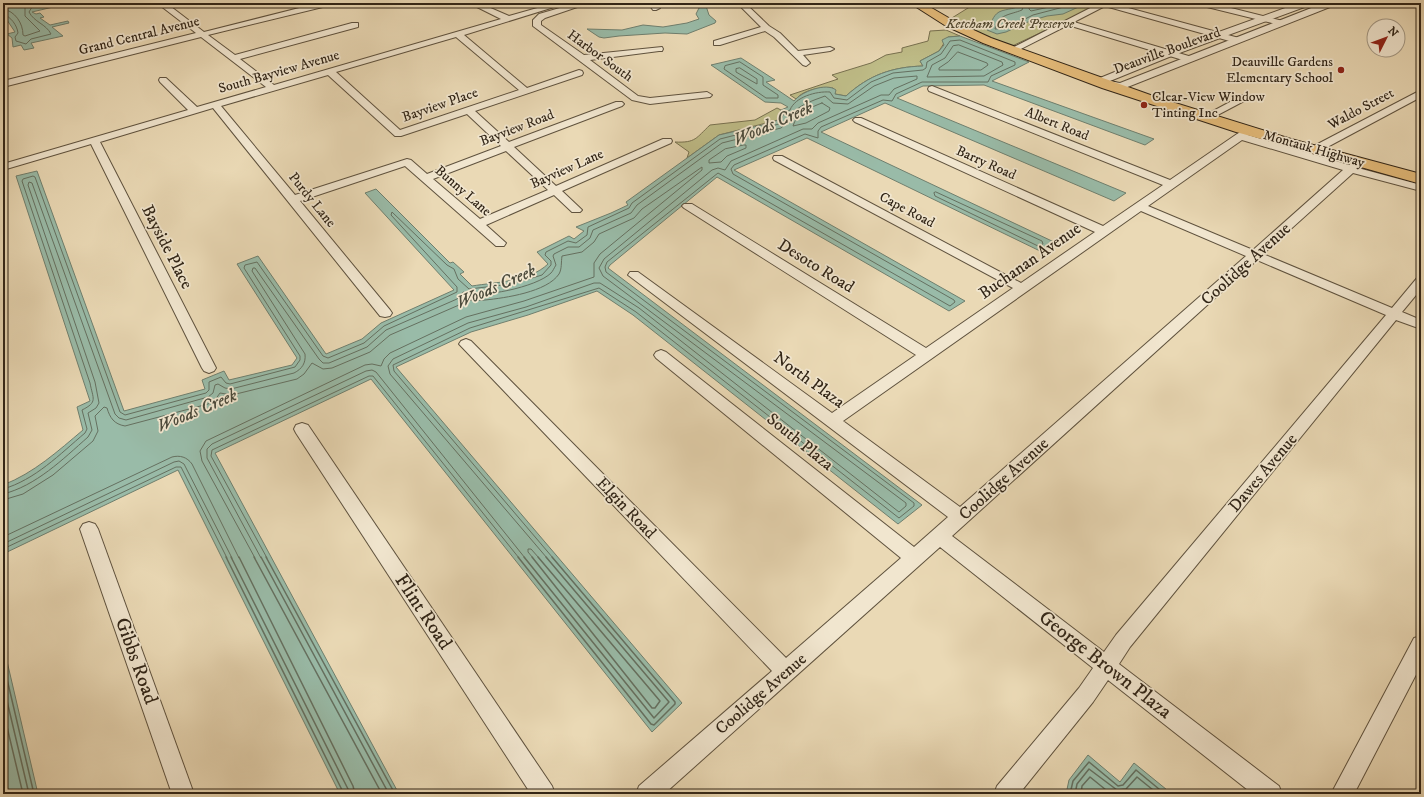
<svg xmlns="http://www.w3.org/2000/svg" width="1424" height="797" viewBox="0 0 1424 797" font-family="'IM FELL DW Pica',serif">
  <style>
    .green { fill: #bfbd88; stroke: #787150 }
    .water { fill: #99bba8; stroke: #6f7f6e }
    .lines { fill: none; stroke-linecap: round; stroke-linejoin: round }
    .shore-far1 { stroke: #657060; stroke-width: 1 }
    .shore { stroke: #657060; stroke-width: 1.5 }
    .minor-casing { stroke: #5f523e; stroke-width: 2 }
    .tertiary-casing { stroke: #5f523e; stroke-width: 2 }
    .primary-casing { stroke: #312517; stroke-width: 2 }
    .minor { fill: #f1e6cf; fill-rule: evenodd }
    .tertiary { fill: #f1e6cf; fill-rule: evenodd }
    .primary { fill: #e5bc7a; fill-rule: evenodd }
    .poi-dot { fill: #8f2418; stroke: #f1e6cf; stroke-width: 1.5 }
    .labels { text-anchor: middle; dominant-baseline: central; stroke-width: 3.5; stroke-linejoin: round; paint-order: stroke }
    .far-park-label { font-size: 14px; font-style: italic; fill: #544b33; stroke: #f1e6cf }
    .far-street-label { font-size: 14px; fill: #312517; stroke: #f1e6cf }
    .far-poi-label { font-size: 14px; fill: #312517; stroke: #f1e6cf; text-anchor: end }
    .street-label { font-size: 17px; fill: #312517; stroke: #f1e6cf }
    .water-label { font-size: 18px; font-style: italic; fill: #4b4a3b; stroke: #f1e6cf }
    .near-street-label { font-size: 20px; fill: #312517; stroke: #f1e6cf }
  </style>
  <rect width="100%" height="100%" fill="#ead9b5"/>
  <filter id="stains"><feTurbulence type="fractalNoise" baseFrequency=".005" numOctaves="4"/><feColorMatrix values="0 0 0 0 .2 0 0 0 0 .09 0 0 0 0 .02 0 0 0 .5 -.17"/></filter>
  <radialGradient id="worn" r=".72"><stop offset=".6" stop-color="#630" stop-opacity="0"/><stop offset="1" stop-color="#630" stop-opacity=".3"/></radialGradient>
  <!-- green -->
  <g class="green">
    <path d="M976 3H1104L1010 47 947 21Z"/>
    <path d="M946 30 960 36 948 37 939 51 920 61 923 66C892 67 869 75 846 96L835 94 833 88C822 87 804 89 796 99L790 95 838 79 832 75 871 63 886 55 902 52V48L928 41 930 31Z"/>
    <path d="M777 108 781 110 778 120 719 135 687 158 689 152 675 142C696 143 696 138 710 125L755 120Z"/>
  </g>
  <!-- water -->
  <g class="water">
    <path d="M3 3H70L32 12 36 14 40 13 44 17 40 18 50 25 68 21 69 23 52 27 63 36 31 43 34 48 24 50 21 45 13 47 12 38 7 34 15 32 5 17 3 18Z"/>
    <path d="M695 3H705L709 15 716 21 715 23 687 34 665 33 619 36 604 38 599 37 587 29 622 30 643 25 663 27 687 23 699 19 696 14 699 8Z"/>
    <path d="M1023 3H1081L1085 4 1063 14 1047 16 1030 21 1006 32 997 34 987 30 986 27C993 23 992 16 999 12 1007 8 1016 10 1023 3Z"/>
    <path d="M960 36 1029 62 992 81 1154 139 1145 145 984 85 923 86 897 98 1126 193 1114 201 885 103 821 132 1054 242 1040 251 807 138 734 170 965 301 949 311 717 177 610 265 608 268 922 505 898 524 633 315 597 291 528 315 471 332 396 367 682 703 652 732 371 379 215 453 399 794H340L178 470 3 554V485C34 473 58 451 83 430L77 407 90 401 16 176 37 171 124 411 205 389 202 380 224 371 229 380 292 365 297 358 237 264 258 256 326 354 362 339 381 323 454 290 365 193 376 189 450 263 453 262 464 272 460 274 472 286C496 282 529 282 548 264L537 252 569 236 574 239 584 231 576 227 611 213 628 205 626 202 719 135 771 123 778 120 781 110 788 107 781 103 765 102 711 65 741 58 775 80 766 82 794 101C801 92 826 82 836 90L835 94 846 96C869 75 892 67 923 66L920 61 939 51 944 45 942 40 948 37Z"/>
    <path d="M3 644 38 794H3Z"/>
    <path d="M1088 755 1120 782 1134 763 1172 794H1066L1069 780Z"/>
  </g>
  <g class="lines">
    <!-- shore-far1 -->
    <g class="shore-far1">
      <path d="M1025 3 1022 10C1010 15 998 14 995 29L1007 28 1033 15 1079 3"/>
      <path d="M1030 3 1029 9 1031 11 1067 3"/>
      <path d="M3 9C15 11 23 23 23 35L25 36 40 31 25 16V8L30 3"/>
      <path d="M3 14C11 17 17 25 18 33L15 37 16 41 26 44 31 39 51 34C46 24 34 22 29 12L32 7 52 3"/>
      <path d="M959 45 1002 62 1003 65 984 76 927 77 932 65 945 58 953 46Z"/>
      <path d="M958 52 987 63 988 65 981 70H939V68L948 62Z"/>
      <path d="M740 62 763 77V85L778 95V98H766L724 69 725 66Z"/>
      <path d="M740 68 757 79V84L736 72V69Z"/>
      <path d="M822 103 830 108 829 111 806 123 793 126C796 114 811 107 822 103Z"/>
      <path d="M744 145H746V148L727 156 721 162 709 163V160L725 149Z"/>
      <path d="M936 192 1042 241 1043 244 1038 246 935 196 934 193Z"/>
      <path d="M3 489C35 480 60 454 85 433L87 429 82 410C98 402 93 399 90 383L22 181 23 179 33 176 35 177 120 412 125 415 206 393 209 390V382L221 377 226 383 230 384 295 367 300 360V356L244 268 245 265 257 262 323 356 328 358 364 343 384 326 457 292V287L391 215 392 212 447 265 454 269 458 279 469 289 512 284 542 275 551 265V261L545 255 546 252 568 241 576 243 587 235 588 227 629 208 632 203 720 139 779 124 784 113 790 110C795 97 816 91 830 92L834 98 847 100 871 82 893 73 923 70 926 68 927 62 941 54 950 41 960 40 1015 62V65L991 76 988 82H922L896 94 892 101 883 100 821 127 818 131V138L805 134 734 165 731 169 733 174 954 300 955 302 950 306 718 173 607 262 605 267 606 272 914 503V506L899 518 636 312 599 288 470 328 393 365 394 371 553 558"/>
      <path d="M3 494C36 486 63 459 88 437L92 430 88 413 96 408 99 403 95 382 28 185 29 182 32 183 115 414 119 418 126 420 208 397 213 393 215 385 218 384 225 388 231 389 294 373C302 369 306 363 305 354L252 271 253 268H255L319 359 323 363H329L367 347 386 330 457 299 463 292C480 299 537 287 551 273 553 271 554 268 556 265L553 256 554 254 568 247H579L590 238 593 230 631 213 637 205 722 143 781 128C785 125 786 122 789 118 797 105 812 101 825 96L833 103 848 104 874 86 894 78 917 76V79L894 89 889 95H881L818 123 812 129H803L731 161 725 170 718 168 712 170 604 259 599 268 603 276 906 503V506L899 512 639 308 600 283H594L526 307 468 323 393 359 388 366 390 374 547 558"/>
      <path d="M3 500 23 494 53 475 93 441 98 431 95 416 104 407 107 408C110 418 114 424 125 426L208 404 215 400 220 393 232 395 297 379 304 374 312 363 323 369 332 368 370 352 390 335 459 305C468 298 474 301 485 300 505 298 547 292 559 274 562 269 561 262 562 256L582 252 594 242 599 234 634 218 642 209 702 167V170L600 254 594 263V277L524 301 466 317 390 353 384 359 381 366 372 364 365 365 206 441 200 451 202 461 255 558"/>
      <path d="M3 537 172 457C180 455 187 457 192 464L239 558"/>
      <path d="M3 544 174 462 179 461 184 464 232 558"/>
      <path d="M3 549 176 467H181L227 558"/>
      <path d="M261 558 207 458V449L212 444 366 371 372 370 376 372 525 558"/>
      <path d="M267 558 211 456 212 450 369 376H373L519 558"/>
      <path d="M533 558 528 552V549H531L539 558"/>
    </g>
    <!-- shore -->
    <g class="shore">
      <path d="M226 557 344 794"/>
      <path d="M231 557 348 789 349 794"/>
      <path d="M239 557 353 786 355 794"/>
      <path d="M254 557 382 794"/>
      <path d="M261 557 389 794"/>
      <path d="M266 557 395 794"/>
      <path d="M518 557 651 724 654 725 675 704V702L552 557"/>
      <path d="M524 557 654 718 669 702 546 557"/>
      <path d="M532 557 652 708H655L660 701 538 557"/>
      <path d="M3 662 34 794"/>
      <path d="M3 684 29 794"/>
      <path d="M3 710 23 794"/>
      <path d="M1070 794 1073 781 1089 762 1118 786 1123 785 1136 770 1165 794"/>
      <path d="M1075 794 1077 784 1089 769 1117 790 1126 789 1137 777 1158 794"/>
      <path d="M1081 794 1082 786 1090 777 1111 794"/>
    </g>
    <!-- minor casing -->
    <g class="minor-casing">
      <g id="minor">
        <path d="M157 3H166L204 32 319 3H332L331 5 208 35 235 55 352 23H358V27L240 59 274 85 501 19 469 3H479L509 16 555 3H567L464 35 527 88 579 70 582 71 583 73 582 75 475 111 509 142 616 102H622L624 104 622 106 514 147 556 186 663 139H671L672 141 671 143 562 191 580 208 582 210 580 212H572L554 195 486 225 506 243 504 246H496L405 166 300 201 390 310 392 313 390 316 385 317 380 316 213 108 100 142 216 368 214 371 209 373 204 371 202 368 91 144 3 170V164L188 110 160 82 159 80 160 78H166L197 107 266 87 201 37 3 87V81L196 33ZM456 37 519 90 400 130 336 72ZM328 75 395 136H401L467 114 501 146 427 174 411 160 407 159 295 195 221 106ZM506 151 548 190 480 219 433 179Z"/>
        <path d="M577 3H589L545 18 541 21V25L584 55 662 47 663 49 662 51H659L590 60 638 96 650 98 707 92 712 95 710 97 650 104 632 100 533 26V20L539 14Z"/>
        <path d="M648 3H656L660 8 656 10H653Z"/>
        <path d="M737 3H745L769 26 780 33 798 51 830 47 834 49 830 51 803 55 810 63 806 66 803 65 774 37 765 31 720 45H714V41L761 27Z"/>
        <path d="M1100 3H1110L1239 38 1240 40 1239 42H1233L1105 6 1074 22 1192 57 1193 59 1189 62 1186 61 1068 25 1015 52H1009L1008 50Z"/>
        <path d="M1198 3H1211L1283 21 1284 23 1280 25 1199 5Z"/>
        <path d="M932 86 1170 180 1237 134 1249 127 1254 130 1248 135 1349 165 1355 160H1363L1364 162 1358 168 1421 185V191L1353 173 1263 254 1392 308 1417 278 1421 277V289L1402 312 1421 320V329L1396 320 1130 647 1119 664 1279 786 1282 794H1253L1108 680 1093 702 1019 794H994L997 786 1079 688 1093 668 940 547 664 794H636L639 786 772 671 459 344 461 341 466 339 471 341 786 658 901 558 656 358 654 355 656 352 661 350 666 352 914 547 948 517 628 275 630 272H638L832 413 916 355 684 208 682 206 684 204H692L926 348 1013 288 774 160 773 158 774 156H782L1021 283 1095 232 855 122 853 120 855 118H861L1103 226 1163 185 929 91 928 89 929 87ZM1242 140 1343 170 1253 250 1148 206ZM1141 211 1246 256 960 507 843 421ZM1257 260 1386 315 1116 635 1104 652 952 536Z"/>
        <path d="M1421 90V97L1318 152H1310L1309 150 1310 148Z"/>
        <path d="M1243 95 1248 98 1246 100 1210 119 1207 120 1202 117Z"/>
        <path d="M302 423 308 425 552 786 555 794H531L296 433 294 429 296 425Z"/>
        <path d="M89 522 95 524 98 529 194 794H172L80 529 83 524Z"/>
        <path d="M1421 636V665L1354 794H1331L1414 638Z"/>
      </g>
    </g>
    <!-- tertiary casing -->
    <g class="tertiary-casing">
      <path id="tertiary" d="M1299 3H1311L1310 5 1174 55 1110 81 1120 83 1324 3H1336L1335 5 1125 88 1104 87 1099 80 1100 78 1166 51Z"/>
    </g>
    <!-- primary casing -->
    <g class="primary-casing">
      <path id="primary" d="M910 3H923L954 21 991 38 1156 97 1291 139 1421 174V184L1236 132 1102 88 983 43 946 26Z"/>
    </g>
    <!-- minor -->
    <use href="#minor" class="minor"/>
    <!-- tertiary -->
    <use href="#tertiary" class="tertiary"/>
    <!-- primary -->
    <use href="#primary" class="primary"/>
  </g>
  <!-- markers -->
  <g class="poi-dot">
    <circle cx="1341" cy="70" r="4"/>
    <circle cx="1144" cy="105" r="4"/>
  </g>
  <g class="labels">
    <!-- far-park labels -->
    <g class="far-park-label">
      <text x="1010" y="24">Ketcham Creek Preserve</text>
    </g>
    <!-- far-street labels -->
    <g class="far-street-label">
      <text transform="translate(139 36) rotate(-14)">Grand Central Avenue</text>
      <text transform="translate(1167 51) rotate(-20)">Deauville Boulevard</text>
      <text transform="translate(600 56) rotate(36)">Harbor South</text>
      <text transform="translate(279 72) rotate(-16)">South Bayview Avenue</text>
      <text transform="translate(440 105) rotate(-19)">Bayview Place</text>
      <text transform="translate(1361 109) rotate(-28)">Waldo Street</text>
      <text transform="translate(1057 124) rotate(22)">Albert Road</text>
      <text transform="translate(517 128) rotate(-21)">Bayview Road</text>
      <text transform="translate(1314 149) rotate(16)">Montauk Highway</text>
      <text transform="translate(986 163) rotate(24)">Barry Road</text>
      <text transform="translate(567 169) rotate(-24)">Bayview Lane</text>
      <text transform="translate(463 191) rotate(41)">Bunny Lane</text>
      <text transform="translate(312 200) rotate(51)">Purdy Lane</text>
      <text transform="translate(907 210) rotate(28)">Cape Road</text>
    </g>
    <!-- far-poi labels -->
    <g class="far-poi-label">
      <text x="1333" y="62">Deauville Gardens<tspan x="1333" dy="16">Elementary School</tspan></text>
      <text x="1152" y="97" text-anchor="start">Clear-View Window<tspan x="1152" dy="16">Tinting Inc</tspan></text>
    </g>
    <!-- street labels -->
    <g class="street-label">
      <text transform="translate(167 247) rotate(63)">Bayside Place</text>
      <text transform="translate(1030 261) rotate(-35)">Buchanan Avenue</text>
      <text transform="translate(1246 264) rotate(-42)">Coolidge Avenue</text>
      <text transform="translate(816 266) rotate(32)">Desoto Road</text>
      <text transform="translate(809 380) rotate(36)">North Plaza</text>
      <text transform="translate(800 442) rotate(39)">South Plaza</text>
      <text transform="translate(1263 473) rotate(-50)">Dawes Avenue</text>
      <text transform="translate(1004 479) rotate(-42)">Coolidge Avenue</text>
      <text transform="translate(626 508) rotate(46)">Elgin Road</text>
      <text transform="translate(761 694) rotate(-41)">Coolidge Avenue</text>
    </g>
    <!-- water labels -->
    <g class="water-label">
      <text transform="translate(773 124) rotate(-24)">Woods Creek</text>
      <text transform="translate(496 287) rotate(-24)">Woods Creek</text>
      <text transform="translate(197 411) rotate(-23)">Woods Creek</text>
    </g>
    <!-- near-street labels -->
    <g class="near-street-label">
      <text transform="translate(423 612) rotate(56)">Flint Road</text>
      <text transform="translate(136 661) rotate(70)">Gibbs Road</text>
      <text transform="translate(1105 665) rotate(38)">George Brown Plaza</text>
    </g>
  </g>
  <!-- margin -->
  <rect width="1424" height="797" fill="none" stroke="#ead9b5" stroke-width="16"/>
  <rect x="4" y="4" width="1416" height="789" fill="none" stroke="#312517" stroke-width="2"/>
  <rect x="8" y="8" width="1408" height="781" fill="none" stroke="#312517"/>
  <!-- north arrow -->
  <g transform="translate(1386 38) rotate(48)"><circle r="19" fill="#f1e6cf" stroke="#a49985"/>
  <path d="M0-3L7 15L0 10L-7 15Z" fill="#8f2418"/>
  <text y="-6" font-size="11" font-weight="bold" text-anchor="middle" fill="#312517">N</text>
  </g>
  <rect width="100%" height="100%" filter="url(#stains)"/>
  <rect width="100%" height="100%" fill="url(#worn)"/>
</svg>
